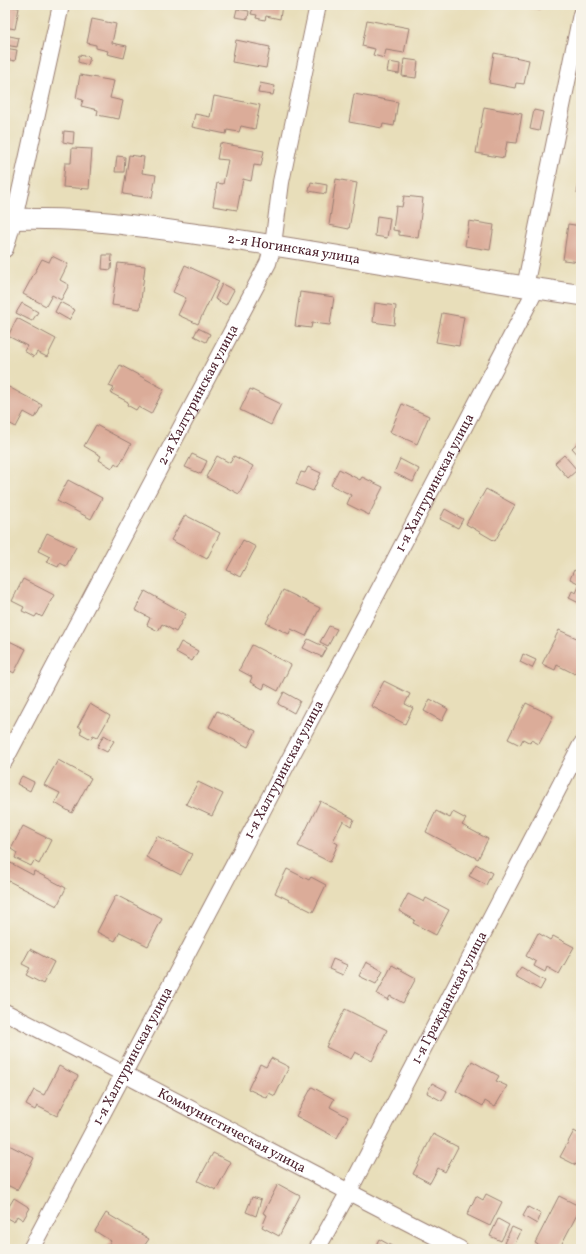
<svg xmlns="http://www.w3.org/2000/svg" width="586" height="1254" viewBox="0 0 586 1254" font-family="Vollkorn,serif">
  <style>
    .building { fill: #dbac99 }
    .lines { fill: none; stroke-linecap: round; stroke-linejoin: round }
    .minor-casing { stroke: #997e72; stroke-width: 18 }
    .tertiary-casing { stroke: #997e72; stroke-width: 22 }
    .minor { stroke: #fff; stroke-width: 16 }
    .tertiary { stroke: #fff; stroke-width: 20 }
    .labels { text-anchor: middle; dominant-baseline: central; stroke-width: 4; stroke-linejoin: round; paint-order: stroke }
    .street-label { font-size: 14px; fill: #4a1f2b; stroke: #f7f3e8 }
  </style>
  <rect width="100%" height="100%" fill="#f7f3e8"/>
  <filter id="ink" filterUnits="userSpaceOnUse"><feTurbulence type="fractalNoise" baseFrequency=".025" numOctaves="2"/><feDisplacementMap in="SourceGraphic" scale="8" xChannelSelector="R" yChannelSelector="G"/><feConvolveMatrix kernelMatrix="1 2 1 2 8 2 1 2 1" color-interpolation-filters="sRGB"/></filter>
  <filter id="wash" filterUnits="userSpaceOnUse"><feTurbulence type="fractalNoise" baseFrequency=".012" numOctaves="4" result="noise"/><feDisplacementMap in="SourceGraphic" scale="16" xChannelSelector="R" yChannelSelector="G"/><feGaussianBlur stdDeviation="0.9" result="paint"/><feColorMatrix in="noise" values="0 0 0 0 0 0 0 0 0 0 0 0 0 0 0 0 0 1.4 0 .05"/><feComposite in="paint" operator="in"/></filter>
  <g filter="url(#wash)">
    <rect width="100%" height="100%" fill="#e8deba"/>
    <g id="blocks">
      <!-- building -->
      <g class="building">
        <path d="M5 5 19 8 15 29 5 27Z"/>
        <path d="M239 5H282L280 19 266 16 265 20 256 18 257 15 251 14 253 8Z"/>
        <path d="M516 5H541L540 10Z"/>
        <path d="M237 9 249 11 248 19 235 17Z"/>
        <path d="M92 19 116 24 112 43 127 46 124 58 107 54 108 51 96 48V45L87 43Z"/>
        <path d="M367 20 409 28 404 53 386 50 384 58 373 55 375 49 362 46Z"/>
        <path d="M5 35 19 38 17 47 5 45Z"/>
        <path d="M236 40 270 47 266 68 232 62Z"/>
        <path d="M5 48 17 50 15 61 5 59Z"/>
        <path d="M494 53 529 60 524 84 516 83 515 88 489 83Z"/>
        <path d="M79 55 90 57 88 65 78 62Z"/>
        <path d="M404 59 418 61 416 78 402 76Z"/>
        <path d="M389 62 400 64 399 74 387 72Z"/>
        <path d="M5 63H9L6 79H5Z"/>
        <path d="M80 75 114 81 110 98 123 101 119 119 97 115 98 110 81 106 83 100 76 98Z"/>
        <path d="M260 83 275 86 273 95 258 93Z"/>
        <path d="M354 94 398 102 394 126 383 124 382 128 349 122Z"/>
        <path d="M214 96 260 105 255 129 241 126 239 132 227 130 226 134 192 127 195 114 210 117Z"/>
        <path d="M484 107 522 114 517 143 507 142 504 158 476 153Z"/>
        <path d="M534 110 543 112 539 131 530 129Z"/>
        <path d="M64 131 74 132 73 144 63 142Z"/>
        <path d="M220 143 264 151 261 166 254 165 251 181 243 179 237 210 213 206 217 183 223 184 228 160 217 159Z"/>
        <path d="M72 148 92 149 89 189 63 187 65 163H71Z"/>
        <path d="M129 155 144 157 142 173 156 175 152 198 123 194Z"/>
        <path d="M117 156 125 157 124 172H115Z"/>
        <path d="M336 179 357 183 349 229 329 225Z"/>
        <path d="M311 182 327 185 326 194 309 191Z"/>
        <path d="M579 184H581V194L577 193Z"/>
        <path d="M404 196 423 198 418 238 399 235V231L393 230 396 206 402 207Z"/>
        <path d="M377 216 390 218 387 238 375 236Z"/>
        <path d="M469 221 494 225 490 250 465 246Z"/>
        <path d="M568 224 581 226V262L563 260Z"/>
        <path d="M103 255H112L111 270 102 269Z"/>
        <path d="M52 256 68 264 60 280 69 285 61 300 52 295 46 306 23 294 42 259 49 262Z"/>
        <path d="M118 263 145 266 140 309 112 305Z"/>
        <path d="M185 265 219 281 198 324 178 315 186 298 173 292Z"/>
        <path d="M222 284 234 290 226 305 215 299Z"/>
        <path d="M300 292 334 297 330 325 312 323 311 328 295 326Z"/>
        <path d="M60 302 75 310 69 320 55 312Z"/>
        <path d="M22 303 38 312 32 321 16 313Z"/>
        <path d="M375 303 396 306 394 325 373 322Z"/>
        <path d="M442 313 464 317 459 346 436 342Z"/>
        <path d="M17 318 56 339 47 357 37 352 34 357 24 351 27 346 8 336Z"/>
        <path d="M198 328 210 334 206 342 194 336Z"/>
        <path d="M120 365 164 389 151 414 138 407 136 410 127 405 128 402 111 393 114 388 109 386Z"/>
        <path d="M5 385 42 405 35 418 24 412 16 427 5 421Z"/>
        <path d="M250 389 281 404 271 425 240 410Z"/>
        <path d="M402 404 429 416 417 444 390 432Z"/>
        <path d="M96 425 131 444 119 466 115 463 112 468 99 460 101 456 84 446Z"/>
        <path d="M581 440V458L572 448Z"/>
        <path d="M192 454 207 461 201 474 185 467Z"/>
        <path d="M564 455 577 470 568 478 555 463Z"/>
        <path d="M217 456 230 463 234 456 253 466 239 494 206 477Z"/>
        <path d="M400 459 419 469 413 482 394 473Z"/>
        <path d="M308 467 321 473 313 491 296 484 301 472 305 473Z"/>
        <path d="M339 469 360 480 362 477 383 487 369 515 347 504 351 495 331 485Z"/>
        <path d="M68 480 102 498 91 519 57 501Z"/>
        <path d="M486 489 515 505 495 541 466 524Z"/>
        <path d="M445 509 463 519 458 528 440 519Z"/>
        <path d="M185 515 220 533 207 559 171 540Z"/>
        <path d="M47 533 76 547 66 566 60 563 58 567 47 562 50 557 38 551Z"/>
        <path d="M243 540 256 547 240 577 227 570Z"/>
        <path d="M574 570 581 574V604L569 598 572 591 576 593 580 584 570 579Z"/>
        <path d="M23 579 54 595 42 617 37 614 35 617 22 611 24 607 12 601Z"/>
        <path d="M283 590 320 608 306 636 291 629 289 634 266 623Z"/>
        <path d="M145 591 186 614 176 632 162 624 158 631 147 625 150 618 135 610Z"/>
        <path d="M329 626 337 629 328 646 320 642Z"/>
        <path d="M559 630 581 640V662L575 674 557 665 555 670 542 664Z"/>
        <path d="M5 639 26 649 14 673 5 668Z"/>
        <path d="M308 639 327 648 322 657 303 648Z"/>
        <path d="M181 642 198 651 192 661 176 652Z"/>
        <path d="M252 645 291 665 278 691 265 684 263 689 250 682 252 677 239 670Z"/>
        <path d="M523 654 536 660 532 668 520 662Z"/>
        <path d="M384 681 410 694 405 704 413 708 405 724 371 706Z"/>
        <path d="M284 692 300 701 294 713 278 704Z"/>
        <path d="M430 699 448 709 442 721 424 711Z"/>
        <path d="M526 703 553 716 539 744 531 740 530 743 523 739 520 745 508 739Z"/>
        <path d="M90 704 110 716 98 737 93 735 91 739 80 733 82 729 78 726Z"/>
        <path d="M217 711 256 731 248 747 209 727Z"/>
        <path d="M104 735 114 741 107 752 97 747Z"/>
        <path d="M58 760 91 778 72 813 55 803 60 793 44 785Z"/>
        <path d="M22 776 34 782 30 791 17 784Z"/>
        <path d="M198 782 223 794 212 816 186 804Z"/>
        <path d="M320 801 354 819 351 826 343 821 333 841 338 844 330 862 298 846Z"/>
        <path d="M436 811 450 818 453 812 466 819 462 825 488 839 478 859 426 832Z"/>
        <path d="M23 826 51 840 39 864 34 861 31 866 15 858 17 853 11 849Z"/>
        <path d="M157 836 192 854 181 875 146 857Z"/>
        <path d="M5 860 33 875 34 871 66 888 57 906 5 879Z"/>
        <path d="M476 864 492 873 486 885 469 876Z"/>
        <path d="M287 869 309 880 311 877 326 885 313 912 275 893Z"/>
        <path d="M408 894 424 902 426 898 449 910 436 935 413 923 415 920 399 911Z"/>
        <path d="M116 895 162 919 148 946 120 932 115 941 97 932Z"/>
        <path d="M538 933 550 940 553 936 574 947 559 974 547 967 545 972 534 966 536 962 526 956Z"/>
        <path d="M30 949 54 962 43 984 26 975 30 968 22 964Z"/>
        <path d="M333 959 347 965 343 975 329 969Z"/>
        <path d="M366 962 383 971 376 984 359 976Z"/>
        <path d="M392 965 416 978 403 1003 390 996 388 1000 377 994Z"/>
        <path d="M521 967 545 981 540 990 515 976Z"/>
        <path d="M345 1009 387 1030 372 1061 355 1052 351 1059 326 1047Z"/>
        <path d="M271 1058 289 1067 275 1096 269 1093 267 1098 248 1089 260 1064 266 1067Z"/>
        <path d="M472 1061 499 1076 496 1081 507 1086 495 1107 485 1101 483 1106 456 1091Z"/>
        <path d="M59 1066 78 1076 57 1116 37 1106 35 1110 26 1105 34 1090 44 1095Z"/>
        <path d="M432 1083 447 1091 442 1101 427 1093Z"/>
        <path d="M312 1087 334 1099 330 1107 348 1117 337 1138 296 1116Z"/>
        <path d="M574 1131 581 1135V1162L578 1160 576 1165 560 1157Z"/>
        <path d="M433 1134 458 1147 445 1172 438 1168 430 1183 413 1174Z"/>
        <path d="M5 1143 34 1158 17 1190 5 1184Z"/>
        <path d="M213 1153 231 1162 216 1190 198 1181Z"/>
        <path d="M278 1184 300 1196 279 1236 262 1227 267 1215 263 1213Z"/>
        <path d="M486 1194 502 1202 490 1226 467 1215 476 1196 483 1200Z"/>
        <path d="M559 1196 581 1207 559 1249H546L535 1243Z"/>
        <path d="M252 1197 261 1200 256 1216 246 1212Z"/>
        <path d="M14 1198 30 1208 23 1220 17 1216 14 1222 5 1217V1213Z"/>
        <path d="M528 1207 541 1214 537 1224 523 1216Z"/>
        <path d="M106 1213 149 1239 142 1249H122L120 1248 119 1249H110L107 1247 111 1241 95 1231Z"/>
        <path d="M498 1219 509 1225 501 1241 490 1236Z"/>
        <path d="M512 1227 521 1231 513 1248 504 1243Z"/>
        <path d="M379 1239 397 1249H374Z"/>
      </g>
    </g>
  </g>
  <g filter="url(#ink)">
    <use href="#blocks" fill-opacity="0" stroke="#997e72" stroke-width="1"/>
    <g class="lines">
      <!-- minor casing -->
      <g class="minor-casing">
        <g id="minor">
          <path d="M5 249 14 219 61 5"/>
          <path d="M525 287 581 14"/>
          <path id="s1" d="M5 760 268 263 273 245 281 182 318 5"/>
          <path id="s2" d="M5 1012C157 1090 307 1172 460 1249"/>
          <path id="s3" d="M31 1249 391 567 536 289"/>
          <path id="s4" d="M317 1249 348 1193 581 745"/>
        </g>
      </g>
      <!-- tertiary casing -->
      <g class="tertiary-casing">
        <g id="tertiary">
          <path id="s5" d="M5 220C18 218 31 219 44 219 98 219 151 228 204 235 330 253 455 277 581 295"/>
        </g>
      </g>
      <!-- minor -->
      <use href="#minor" class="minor"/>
      <!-- tertiary -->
      <use href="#tertiary" class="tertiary"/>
    </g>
  </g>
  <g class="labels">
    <!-- street labels -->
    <g class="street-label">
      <text stroke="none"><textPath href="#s5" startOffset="291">2-я Ногинская улица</textPath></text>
      <text stroke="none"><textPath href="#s1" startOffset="413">2-я Халтуринская улица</textPath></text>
      <text stroke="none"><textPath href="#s3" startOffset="866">1-я Халтуринская улица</textPath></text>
      <text stroke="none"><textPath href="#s3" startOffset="542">1-я Халтуринская улица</textPath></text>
      <text stroke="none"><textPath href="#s4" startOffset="284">1-я Гражданская улица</textPath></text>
      <text stroke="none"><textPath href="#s3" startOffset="218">1-я Халтуринская улица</textPath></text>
      <text stroke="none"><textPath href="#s2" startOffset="256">Коммунистическая улица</textPath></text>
    </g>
  </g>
  <!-- margin -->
  <rect width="586" height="1254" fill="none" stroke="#f7f3e8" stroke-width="20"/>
</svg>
